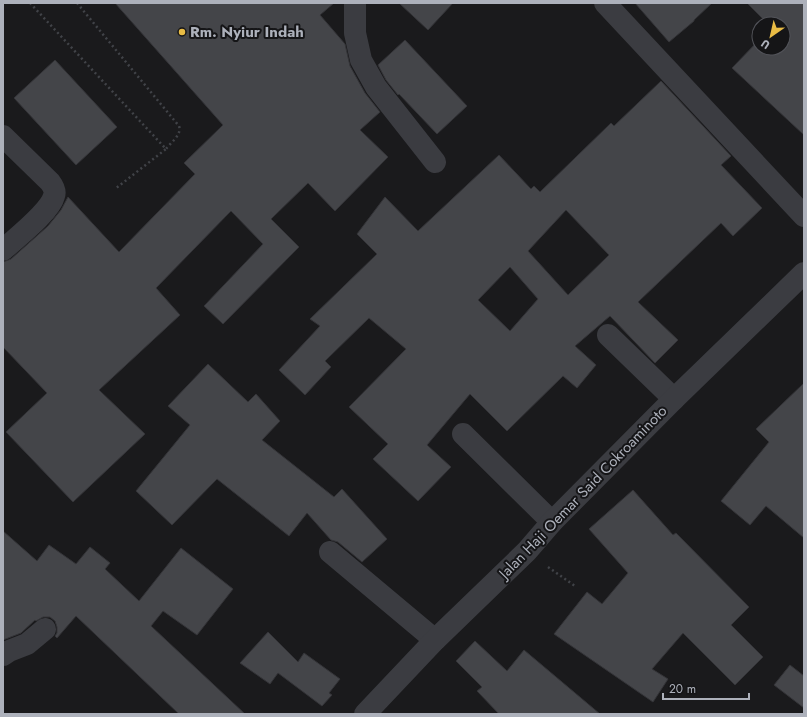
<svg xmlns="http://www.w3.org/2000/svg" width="807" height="717" viewBox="0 0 807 717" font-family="Jost,sans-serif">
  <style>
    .building { fill: #444549; stroke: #343438; fill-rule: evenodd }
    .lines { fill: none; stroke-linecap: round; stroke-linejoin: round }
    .path { stroke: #414348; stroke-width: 2.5; stroke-dasharray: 2 3; stroke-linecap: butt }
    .street { stroke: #3b3c41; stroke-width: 22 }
    .poi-dot { fill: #e9bc45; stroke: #151517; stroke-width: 1.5 }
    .labels { text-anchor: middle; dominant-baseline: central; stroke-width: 4; stroke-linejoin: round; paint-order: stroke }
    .poi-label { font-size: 15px; font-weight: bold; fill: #adb1bb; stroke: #151517; text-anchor: start }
    .street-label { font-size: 15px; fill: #adb1bb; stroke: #151517 }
  </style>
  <rect width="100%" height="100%" fill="#1a1a1c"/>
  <!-- building -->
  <g class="building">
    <path d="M115 3H334L320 15 345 44 350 66 365 93 380 112 360 130 388 157 335 211 308 183 271 219 299 247 223 324 204 306 263 244 231 211 156 288 180 315 99 390 145 434 73 502 6 432 47 393 3 347V262L11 259 48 226 61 210 68 197 119 252 195 174 184 163 223 125Z"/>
    <path d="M399 3H453L428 30Z"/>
    <path d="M635 3H712L694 20V21L669 42Z"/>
    <path d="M747 3H804V135L732 68 759 40V48H783V24H768Z"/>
    <path d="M405 40 467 106 437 134 399 94 398 95 386 80 378 65Z"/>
    <path d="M55 60 117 127 76 165 14 98Z"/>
    <path d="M661 81 731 156 721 165 762 208 733 236 721 223 638 302 678 340 655 363 610 316 575 346 596 365 577 388 563 376 507 431 470 394 427 445 451 467 418 501 373 459 388 444 349 407 406 349 369 318 325 361 331 367 305 395 279 370 320 326 310 319 377 254 357 234 385 197 418 231 499 155 531 189 534 186 540 192 611 123 614 126ZM566 210 609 255 568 295 528 251ZM510 267 538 299 510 331 478 300Z"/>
    <path d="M208 364 248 402 256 394 280 421 262 440 334 497 342 489 387 539 362 562 338 542 331 540 307 513 289 536 217 479 172 525 136 491 190 425 168 406Z"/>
    <path d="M804 383V538L766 506 750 525 721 501 769 442 756 429Z"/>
    <path d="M633 490 673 535 676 533 749 607 731 625 763 657 735 685 683 633 652 669 668 679 653 702 554 634 587 592 602 604 628 573 589 529Z"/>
    <path d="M3 531 37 561 49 545 76 564 90 547 110 563 105 569 139 601 181 548 233 589 197 635 163 611 151 626 245 714H179L76 616 57 638 55 636 57 633V627L55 621 50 617H43L36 621 35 620 21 633 3 640Z"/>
    <path d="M268 632 298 662 304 653 340 679 329 693 332 695 322 706 278 673 270 684 240 663Z"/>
    <path d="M475 641 507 671 524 650 600 714H499L477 691 482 687 456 661Z"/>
    <path d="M790 665 804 676V708L774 685Z"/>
  </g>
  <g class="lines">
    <!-- path -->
    <g class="path">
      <path d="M30 3 166 149 115 189"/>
      <path d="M77 3 179 126C182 135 171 142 166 149"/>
      <path d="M548 567 575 586"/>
    </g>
    <!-- street -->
    <g class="street">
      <path d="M355 3V33L361 60 376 87 435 162"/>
      <path d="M605 3 804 216"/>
      <path d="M3 136 50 182C53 186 56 191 54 196 50 212 16 238 3 250"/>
      <path d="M608 335 674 399"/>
      <path d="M463 434 552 522"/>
      <path d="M330 552 435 640"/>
      <path d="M3 655 9 651 27 644 45 629"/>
      <path d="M365 714 435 640 527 551 552 522 674 399 804 273"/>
    </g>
  </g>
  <!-- markers -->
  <circle class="poi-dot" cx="182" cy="32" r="4"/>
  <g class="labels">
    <!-- poi labels -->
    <g class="poi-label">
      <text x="190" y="32">Rm. Nyiur Indah</text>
    </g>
    <!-- street labels -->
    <g class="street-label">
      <text transform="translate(583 492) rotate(-46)">Jalan Haji Oemar Said Cokroaminoto</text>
    </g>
  </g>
  <!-- border -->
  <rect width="807" height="717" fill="none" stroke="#adb1bb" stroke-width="8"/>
  <!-- north arrow -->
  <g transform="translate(771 36) rotate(214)"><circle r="19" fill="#151517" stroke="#525359"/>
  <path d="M0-3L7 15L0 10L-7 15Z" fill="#e9bc45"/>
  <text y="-6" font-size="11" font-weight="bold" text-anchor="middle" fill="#adb1bb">U</text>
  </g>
  <!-- scale -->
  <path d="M663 693v6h86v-6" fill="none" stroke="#adb1bb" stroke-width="2"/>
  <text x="669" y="693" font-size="12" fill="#adb1bb" stroke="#151517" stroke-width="3" paint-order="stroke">20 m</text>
</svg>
